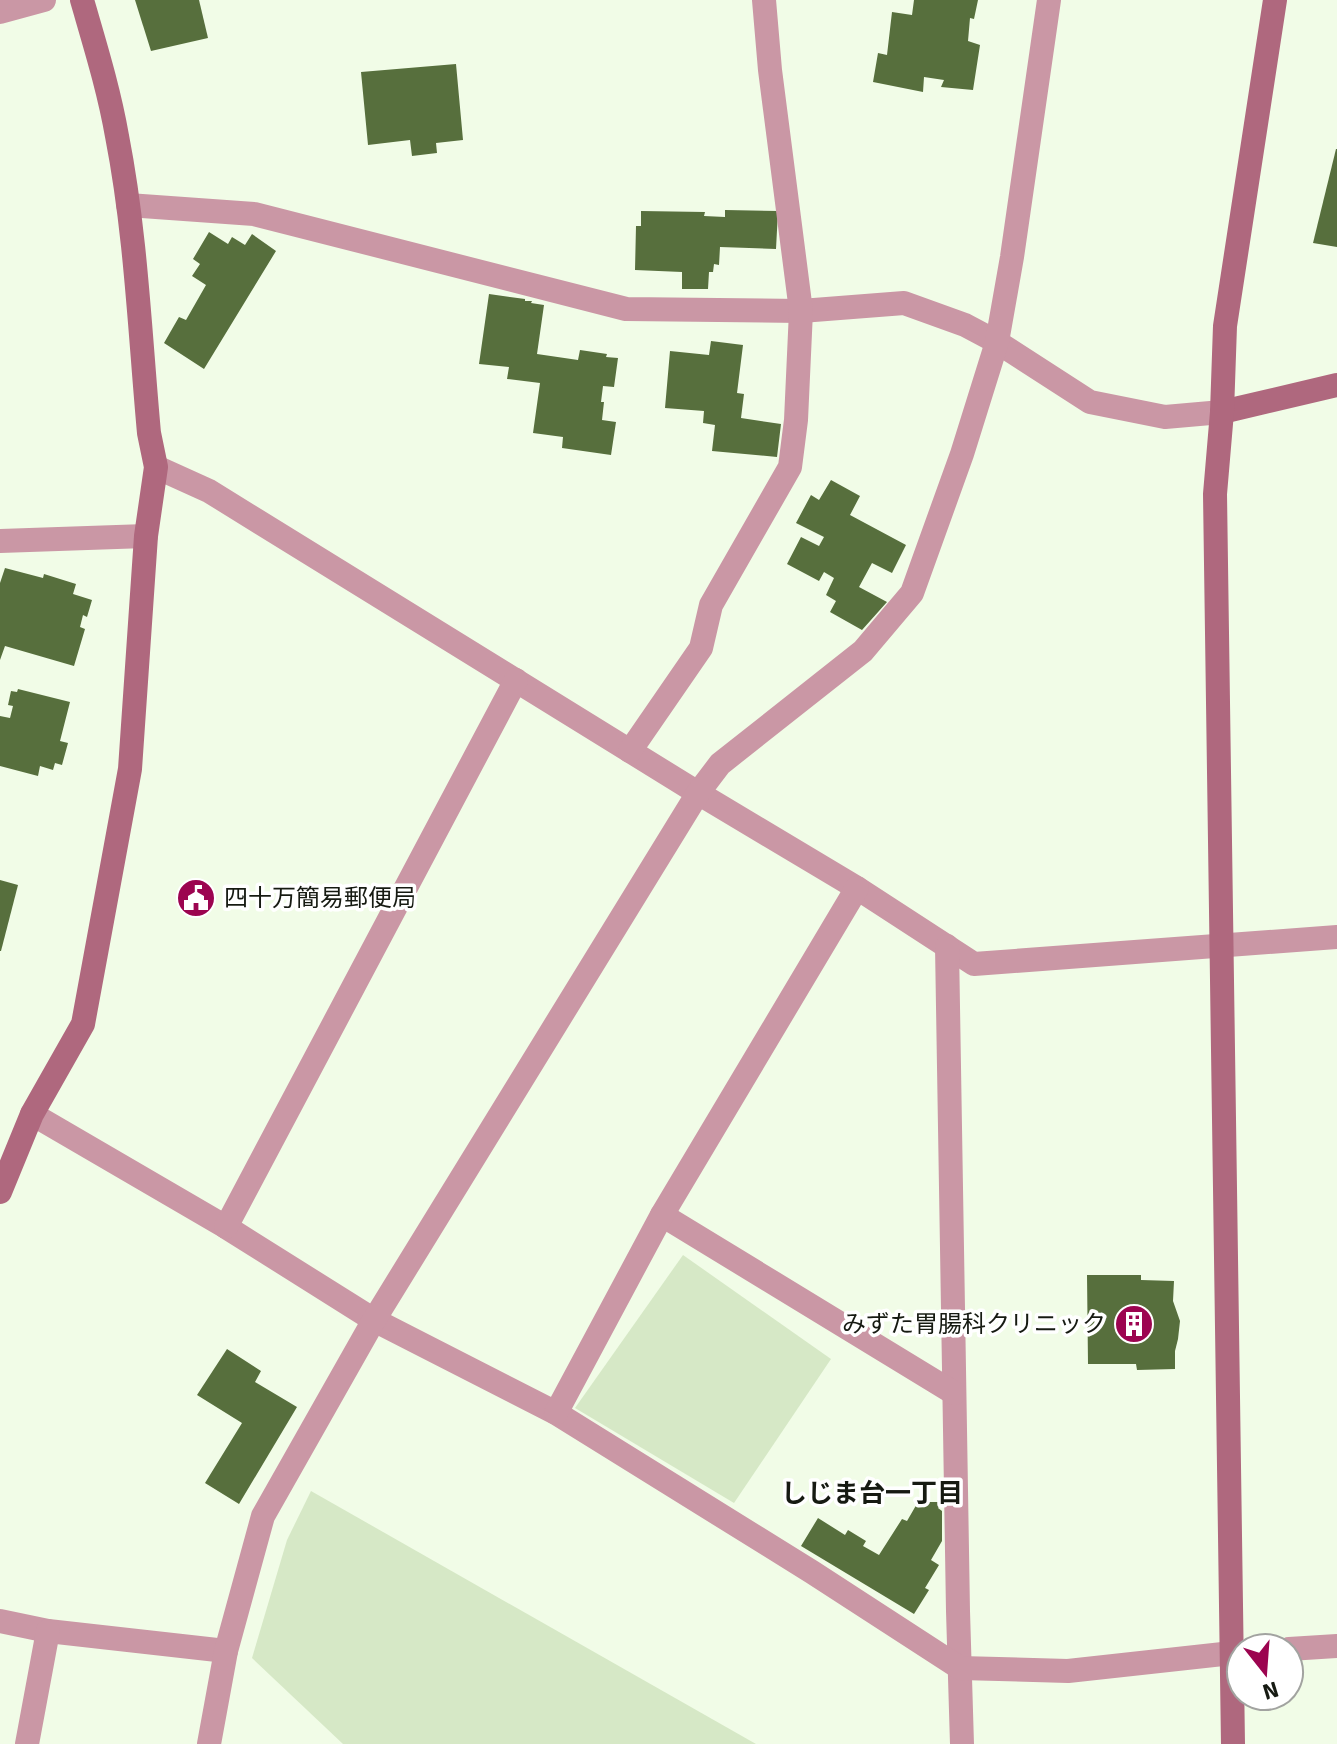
<svg xmlns="http://www.w3.org/2000/svg" width="1337" height="1744" viewBox="0 0 1337 1744" font-family="Signika,'Noto Sans JP',sans-serif">
  <style>
    .green { fill: #d6e8c6 }
    .building { fill: #576f3d }
    .lines { fill: none; stroke-linecap: round; stroke-linejoin: round }
    .street { stroke: #ca97a5; stroke-width: 24 }
    .secondary { stroke: #af687e; stroke-width: 24 }
    .labels { text-anchor: middle; dominant-baseline: central; stroke-width: 7; stroke-linejoin: round; paint-order: stroke }
    .poi-label { font-size: 24px; fill: #161a12; stroke: #fff; text-anchor: start }
    .neighbourhood-label { font-size: 26px; font-weight: bold; fill: #161a12; stroke: #fff }
  </style>
  <rect width="100%" height="100%" fill="#f1fce7"/>
  <!-- green -->
  <g class="green">
    <path d="M683 1255 831 1359 734 1503 575 1408Z"/>
    <path d="M311 1491 756 1744H343L252 1658 287 1540Z"/>
  </g>
  <!-- building -->
  <g class="building">
    <path d="M135 0H199L208 38 151 51Z"/>
    <path d="M914 0H978L974 19 970 18 968 41 980 45 973 90 941 87 944 80 924 77 923 92 873 82 878 53 887 55 892 12 912 15Z"/>
    <path d="M456 64 463 140 436 143 437 153 412 156 410 140 368 145 361 72Z"/>
    <path d="M1336 149H1337V247L1313 243Z"/>
    <path d="M725 210 778 211 776 249 720 247 719 265 714 264 713 272H709L708 289H682V272L635 270 636 226H641V211L705 212 704 216 725 217Z"/>
    <path d="M209 232 228 244 232 237 245 245 252 234 276 251 204 369 164 343 179 317 186 320 206 285 192 276 200 264 193 259Z"/>
    <path d="M489 294 525 299V301H532L531 303 544 305 537 354 578 360 580 350 607 354 606 357 618 358 614 387 603 386 601 402H604L602 420 616 422 611 455 562 448 563 437 533 433 540 383 507 379 509 367 479 364Z"/>
    <path d="M711 341 743 345 737 393 744 394 741 418 781 424 777 457 712 451 715 425 703 423 704 411 665 408 670 351 709 355Z"/>
    <path d="M831 480 860 496 850 515 906 545 892 573 872 563 859 587 887 602 862 630 830 612 836 601 826 595 834 578 824 572 819 581 787 564 801 537 819 546 824 537 796 523 811 495 819 500Z"/>
    <path d="M5 568 43 578 44 574 76 584 73 594 92 600 87 617 83 615 80 627 85 629 74 666 5 646 0 660V583Z"/>
    <path d="M18 689 70 702 60 741 68 743 62 765 55 763 53 770 40 766 38 776 0 766V716L10 718 13 706 8 705 11 691 17 692Z"/>
    <path d="M0 880 18 885 1 951H0Z"/>
    <path d="M1087 1275H1141V1280L1174 1281 1173 1301 1180 1321 1178 1339 1175 1351V1369L1137 1370 1136 1364H1088Z"/>
    <path d="M227 1349 261 1371 255 1382 297 1407 239 1504 205 1483 242 1423 197 1395Z"/>
    <path d="M918 1502H942L938 1508 942 1511V1541L931 1560 939 1565 925 1588 929 1590 914 1614 801 1546 818 1518 845 1535 848 1530 866 1541 863 1546 879 1555 902 1519 907 1521Z"/>
  </g>
  <g class="lines">
    <!-- street -->
    <g class="street">
      <path d="M0 12 44 0"/>
      <path d="M128 205 254 214 626 309 801 311 904 303 965 325 997 342 1090 402 1165 417 1222 412"/>
      <path d="M156 467 209 491 698 793 857 888 974 964 1337 937"/>
      <path d="M0 541 146 536"/>
      <path d="M630 751 701 648 711 605 790 467 796 420 801 311 770 70 764 0"/>
      <path d="M947 946 958 1611 962 1744"/>
      <path d="M32 1114 226 1227 374 1320 556 1413 812 1572 960 1668 1068 1671 1241 1652"/>
      <path d="M662 1215 954 1393"/>
      <path d="M226 1227 516 680"/>
      <path d="M556 1413 662 1215 857 888"/>
      <path d="M0 1621 48 1631 226 1651"/>
      <path d="M1289 1649 1337 1646"/>
      <path d="M27 1744 48 1631"/>
      <path d="M209 1744 226 1651 263 1516 374 1320 698 793 720 764 863 651 912 593 962 454 997 342 1012 257 1049 0"/>
    </g>
    <!-- secondary -->
    <g class="secondary">
      <path d="M1222 412 1337 385"/>
      <path d="M0 1192 32 1114 83 1024 130 769 146 536 156 467 149 433C140 335 136 233 117 136 109 90 95 45 82 0"/>
      <path d="M1233 1744 1215 494 1222 412 1225 326 1275 0"/>
    </g>
  </g>
  <!-- icons -->
  <defs>
    <g id="civic-disc" transform="scale(2)"><circle r="9.5" fill="#9c0450" stroke="#fff"/><path d="M-.6-6.5H3V-4.5H.6V-3L4-1V1h2V6H-6V1h2V-1L-.6-3ZM-1.2 2.5V6h2.4V2.5Z" fill="#fff"/></g>
    <g id="building-disc" transform="scale(2)"><circle r="9.5" fill="#9c0450" stroke="#fff"/><path d="M-4-6H4V6H1V3H-1V6H-4ZM-2.5-4.3h1.7v1.8h-1.7ZM.8-4.3h1.7v1.8H.8ZM-2.5-1h1.7V.8h-1.7ZM.8-1h1.7V.8H.8Z" fill="#fff"/></g>
  </defs>
  <g fill-rule="evenodd">
    <use href="#civic-disc" x="196" y="898"/>
    <use href="#building-disc" x="1134" y="1324"/>
  </g>
  <g class="labels">
    <!-- poi labels -->
    <g class="poi-label">
      <text x="224" y="898">四十万簡易郵便局</text>
      <text x="1106" y="1324" text-anchor="end">みずた胃腸科クリニック</text>
    </g>
    <!-- neighbourhood labels -->
    <g class="neighbourhood-label">
      <text x="872" y="1494">しじま台一丁目</text>
    </g>
  </g>
  <!-- north arrow -->
  <g transform="translate(1265 1672) rotate(163)"><circle r="38" fill="#ffffff" stroke="#a2a3a0" stroke-width="2"/>
  <path d="M0-6L14 30L0 20L-14 30Z" fill="#9c0450"/>
  <text y="-12" font-size="22" font-weight="bold" text-anchor="middle" fill="#161a12">N</text>
  </g>
</svg>
